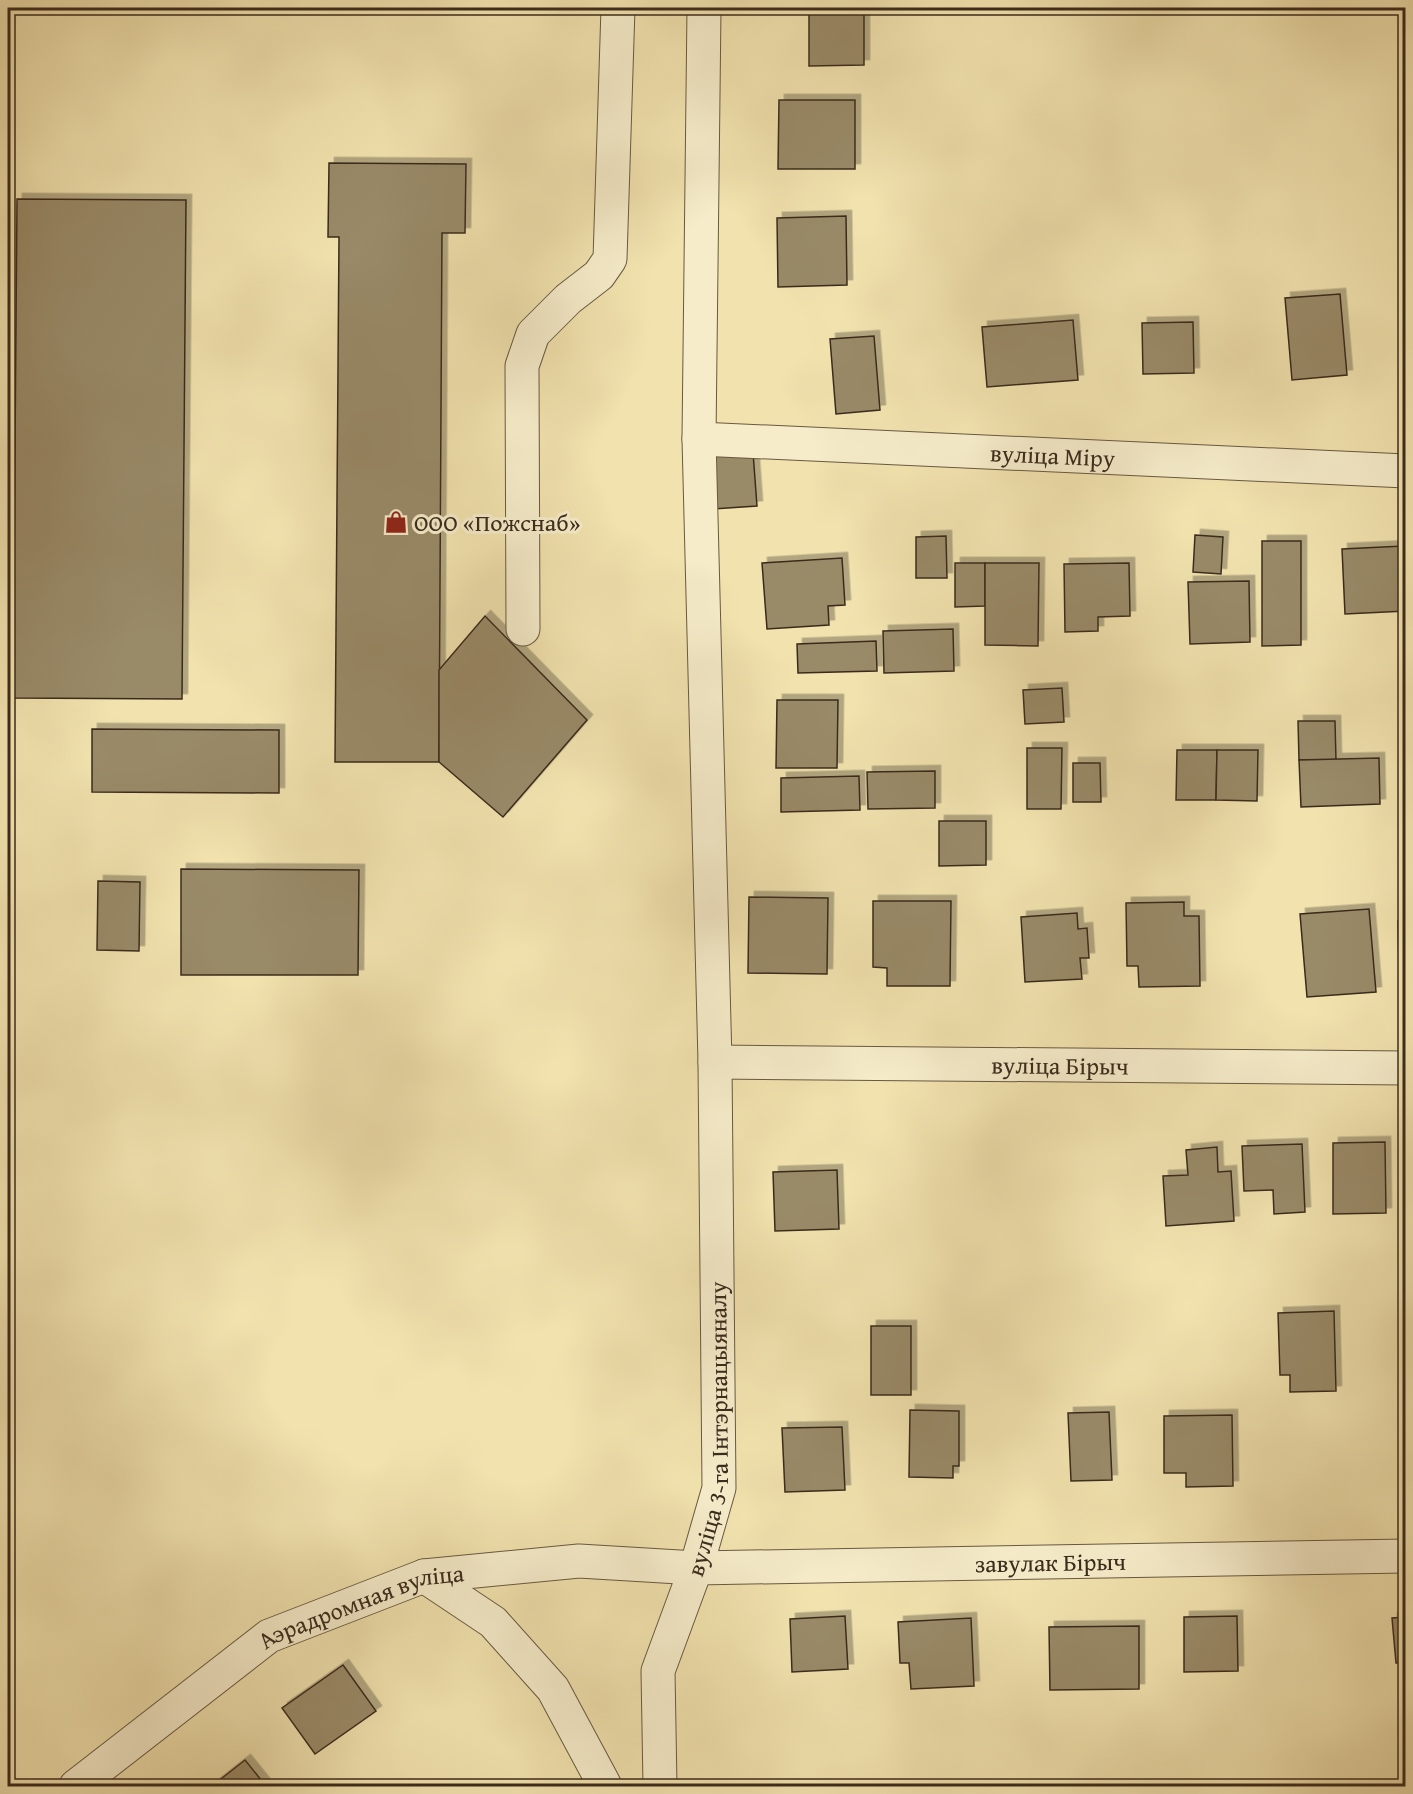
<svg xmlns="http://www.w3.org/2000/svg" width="1413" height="1794" viewBox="0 0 1413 1794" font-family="'Gentium Book Plus',serif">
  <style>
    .building { fill: #998a68; stroke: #3a2b1d; stroke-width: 1.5; filter: url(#shadow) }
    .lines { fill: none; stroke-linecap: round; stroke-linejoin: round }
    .minor-casing { stroke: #685941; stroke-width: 35 }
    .minor { stroke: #f6ecca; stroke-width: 33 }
    .labels { text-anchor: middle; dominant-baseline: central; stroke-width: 6; stroke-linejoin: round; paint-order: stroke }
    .street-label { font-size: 24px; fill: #3a2b1d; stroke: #f6ecca }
    .poi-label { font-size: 24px; fill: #3a2b1d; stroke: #f6ecca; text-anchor: start }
  </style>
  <defs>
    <filter id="shadow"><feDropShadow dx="5.5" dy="-5.5" stdDeviation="0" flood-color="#0004"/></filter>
  </defs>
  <rect width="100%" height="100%" fill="#f1e2ae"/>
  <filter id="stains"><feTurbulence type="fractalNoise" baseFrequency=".00333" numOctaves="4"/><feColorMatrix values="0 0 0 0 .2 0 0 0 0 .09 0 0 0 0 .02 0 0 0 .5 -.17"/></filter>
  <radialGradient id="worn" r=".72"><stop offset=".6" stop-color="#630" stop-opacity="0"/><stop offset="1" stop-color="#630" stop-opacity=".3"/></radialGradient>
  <!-- building -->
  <g class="building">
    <path d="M809 8H864V65L809 66Z"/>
    <path d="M779 100H855V169H778Z"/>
    <path d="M329 163 466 164 465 233H442L439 762H335L339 237H328Z"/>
    <path d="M17 199 186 200 182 699 13 698Z"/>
    <path d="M846 216 847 285 778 287 777 218Z"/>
    <path d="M1340 294 1347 375 1292 380 1285 298Z"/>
    <path d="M1073 320 1078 380 987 387 982 327Z"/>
    <path d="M1193 322 1194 373 1143 374 1142 323Z"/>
    <path d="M874 336 880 410 836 414 830 339Z"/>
    <path d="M753 452 757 506 713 509 709 456Z"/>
    <path d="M1195 535 1223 537 1221 574 1193 572Z"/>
    <path d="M946 536 947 578H916V537Z"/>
    <path d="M1262 541H1301V645L1262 646Z"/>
    <path d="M1403 546 1406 611 1345 614 1342 549Z"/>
    <path d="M842 558 845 605 828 606 829 625 767 629 762 563Z"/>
    <path d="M955 563H985V606L955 607Z"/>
    <path d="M985 563H1039L1038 646 985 645Z"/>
    <path d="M1129 563 1130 616 1098 617V631L1065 632 1064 564Z"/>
    <path d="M1249 581 1250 642 1190 644 1188 582Z"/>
    <path d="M485 616 587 720 503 817 439 762V670Z"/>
    <path d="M953 629 954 671 884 673 883 631Z"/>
    <path d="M876 641 877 671 798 673 797 644Z"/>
    <path d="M1062 688 1064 722 1025 724 1023 690Z"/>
    <path d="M777 700H838L837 768H776Z"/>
    <path d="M1298 721H1335L1336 760H1299Z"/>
    <path d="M92 729 279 730V793L92 792Z"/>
    <path d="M1027 748H1062L1061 809H1027Z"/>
    <path d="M1177 750H1217L1216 800H1176Z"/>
    <path d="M1217 750H1258L1257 801 1216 800Z"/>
    <path d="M1379 758 1380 804 1301 807 1299 760Z"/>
    <path d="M1073 763H1100L1101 802H1073Z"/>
    <path d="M935 771V808L868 809 867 772Z"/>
    <path d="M859 776 860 810 781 812V778Z"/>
    <path d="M939 821H986V865L939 866Z"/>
    <path d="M181 869 359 870 358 975H181Z"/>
    <path d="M98 881 140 882 139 951 97 950Z"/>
    <path d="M749 897 828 898 827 974 748 973Z"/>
    <path d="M873 901H951L950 986H887V968L873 967Z"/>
    <path d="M1184 902V916H1199L1200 986 1139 987 1138 966H1127L1126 903Z"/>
    <path d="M1369 909 1376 992 1307 997 1300 914Z"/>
    <path d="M1077 913 1078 929 1087 928 1089 958H1080L1082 979 1025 982 1021 917Z"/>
    <path d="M1398 921H1406V971L1399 972Z"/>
    <path d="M1385 1142 1386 1213 1333 1214V1143Z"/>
    <path d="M1302 1144 1305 1212 1274 1214 1273 1190 1244 1191 1242 1146Z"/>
    <path d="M1217 1147 1218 1172 1231 1171 1234 1221 1166 1226 1163 1176 1188 1175 1186 1150Z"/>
    <path d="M837 1170 839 1229 775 1231 773 1172Z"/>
    <path d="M1334 1311 1336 1391 1290 1392V1375H1280L1278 1313Z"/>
    <rect x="871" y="1326" width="40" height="69"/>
    <path d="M910 1410 959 1411V1466H953V1478L909 1477Z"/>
    <path d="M1109 1412 1112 1480 1071 1481 1068 1413Z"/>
    <path d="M1232 1415 1233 1486 1186 1487V1473H1164V1416Z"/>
    <path d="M842 1427 845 1490 785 1492 782 1428Z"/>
    <path d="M845 1616 848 1669 792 1672 790 1619Z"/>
    <path d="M1237 1616 1238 1671 1184 1672V1617Z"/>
    <path d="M1406 1617V1663H1396L1392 1618Z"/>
    <path d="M971 1618 974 1686 911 1689 909 1663H900L898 1622Z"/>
    <path d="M1139 1626V1689L1050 1690 1049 1627Z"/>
    <path d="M343 1665 376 1711 315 1754 282 1708Z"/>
    <path d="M245 1760 266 1786H212Z"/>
  </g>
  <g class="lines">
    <!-- minor casing -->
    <g class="minor-casing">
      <g id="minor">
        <path id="s1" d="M699 439 1406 471"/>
        <path d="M523 629 522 366 533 334 568 299 599 275 610 259 618 8"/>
        <path id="s2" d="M715 1062 1406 1068"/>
        <path d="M424 1576 493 1622 553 1689 604 1784 603 1786"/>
        <path id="s3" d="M76 1786 269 1636 424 1576 579 1561 696 1568 1406 1556"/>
        <path id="s4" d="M660 1786 658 1671 696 1568 719 1488 715 1062 699 439 704 8"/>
      </g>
    </g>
    <!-- minor -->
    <use href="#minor" class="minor"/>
  </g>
  <!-- icons -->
  <defs>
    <g id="shop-bare" transform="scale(1.8)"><path d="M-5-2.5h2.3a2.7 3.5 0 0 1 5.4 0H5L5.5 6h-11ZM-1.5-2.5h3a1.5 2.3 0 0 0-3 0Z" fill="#8f2418" stroke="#f6ecca" stroke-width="2.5" paint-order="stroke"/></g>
  </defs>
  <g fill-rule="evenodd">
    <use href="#shop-bare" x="396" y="522"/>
  </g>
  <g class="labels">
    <!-- street labels -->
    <g class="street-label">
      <text stroke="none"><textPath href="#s1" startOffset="354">вуліца Міру</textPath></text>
      <text stroke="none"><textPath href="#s2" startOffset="345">вуліца Бірыч</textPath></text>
      <text stroke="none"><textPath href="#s4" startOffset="366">вуліца 3-га Інтэрнацыяналу</textPath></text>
      <text stroke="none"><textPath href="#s3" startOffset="1038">завулак Бірыч</textPath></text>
      <text stroke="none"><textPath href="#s3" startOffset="342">Аэрадромная вуліца</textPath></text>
    </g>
    <!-- poi labels -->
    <g class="poi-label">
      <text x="414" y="522">ООО «Пожснаб»</text>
    </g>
  </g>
  <!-- margin -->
  <rect width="1413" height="1794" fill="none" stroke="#f1e2ae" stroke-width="30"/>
  <rect x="9" y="9" width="1395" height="1776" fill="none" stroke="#3a2b1d" stroke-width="3"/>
  <rect x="15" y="15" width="1383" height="1764" fill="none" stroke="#3a2b1d" stroke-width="1.5"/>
  <rect width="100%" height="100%" filter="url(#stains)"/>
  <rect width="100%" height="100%" fill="url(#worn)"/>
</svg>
